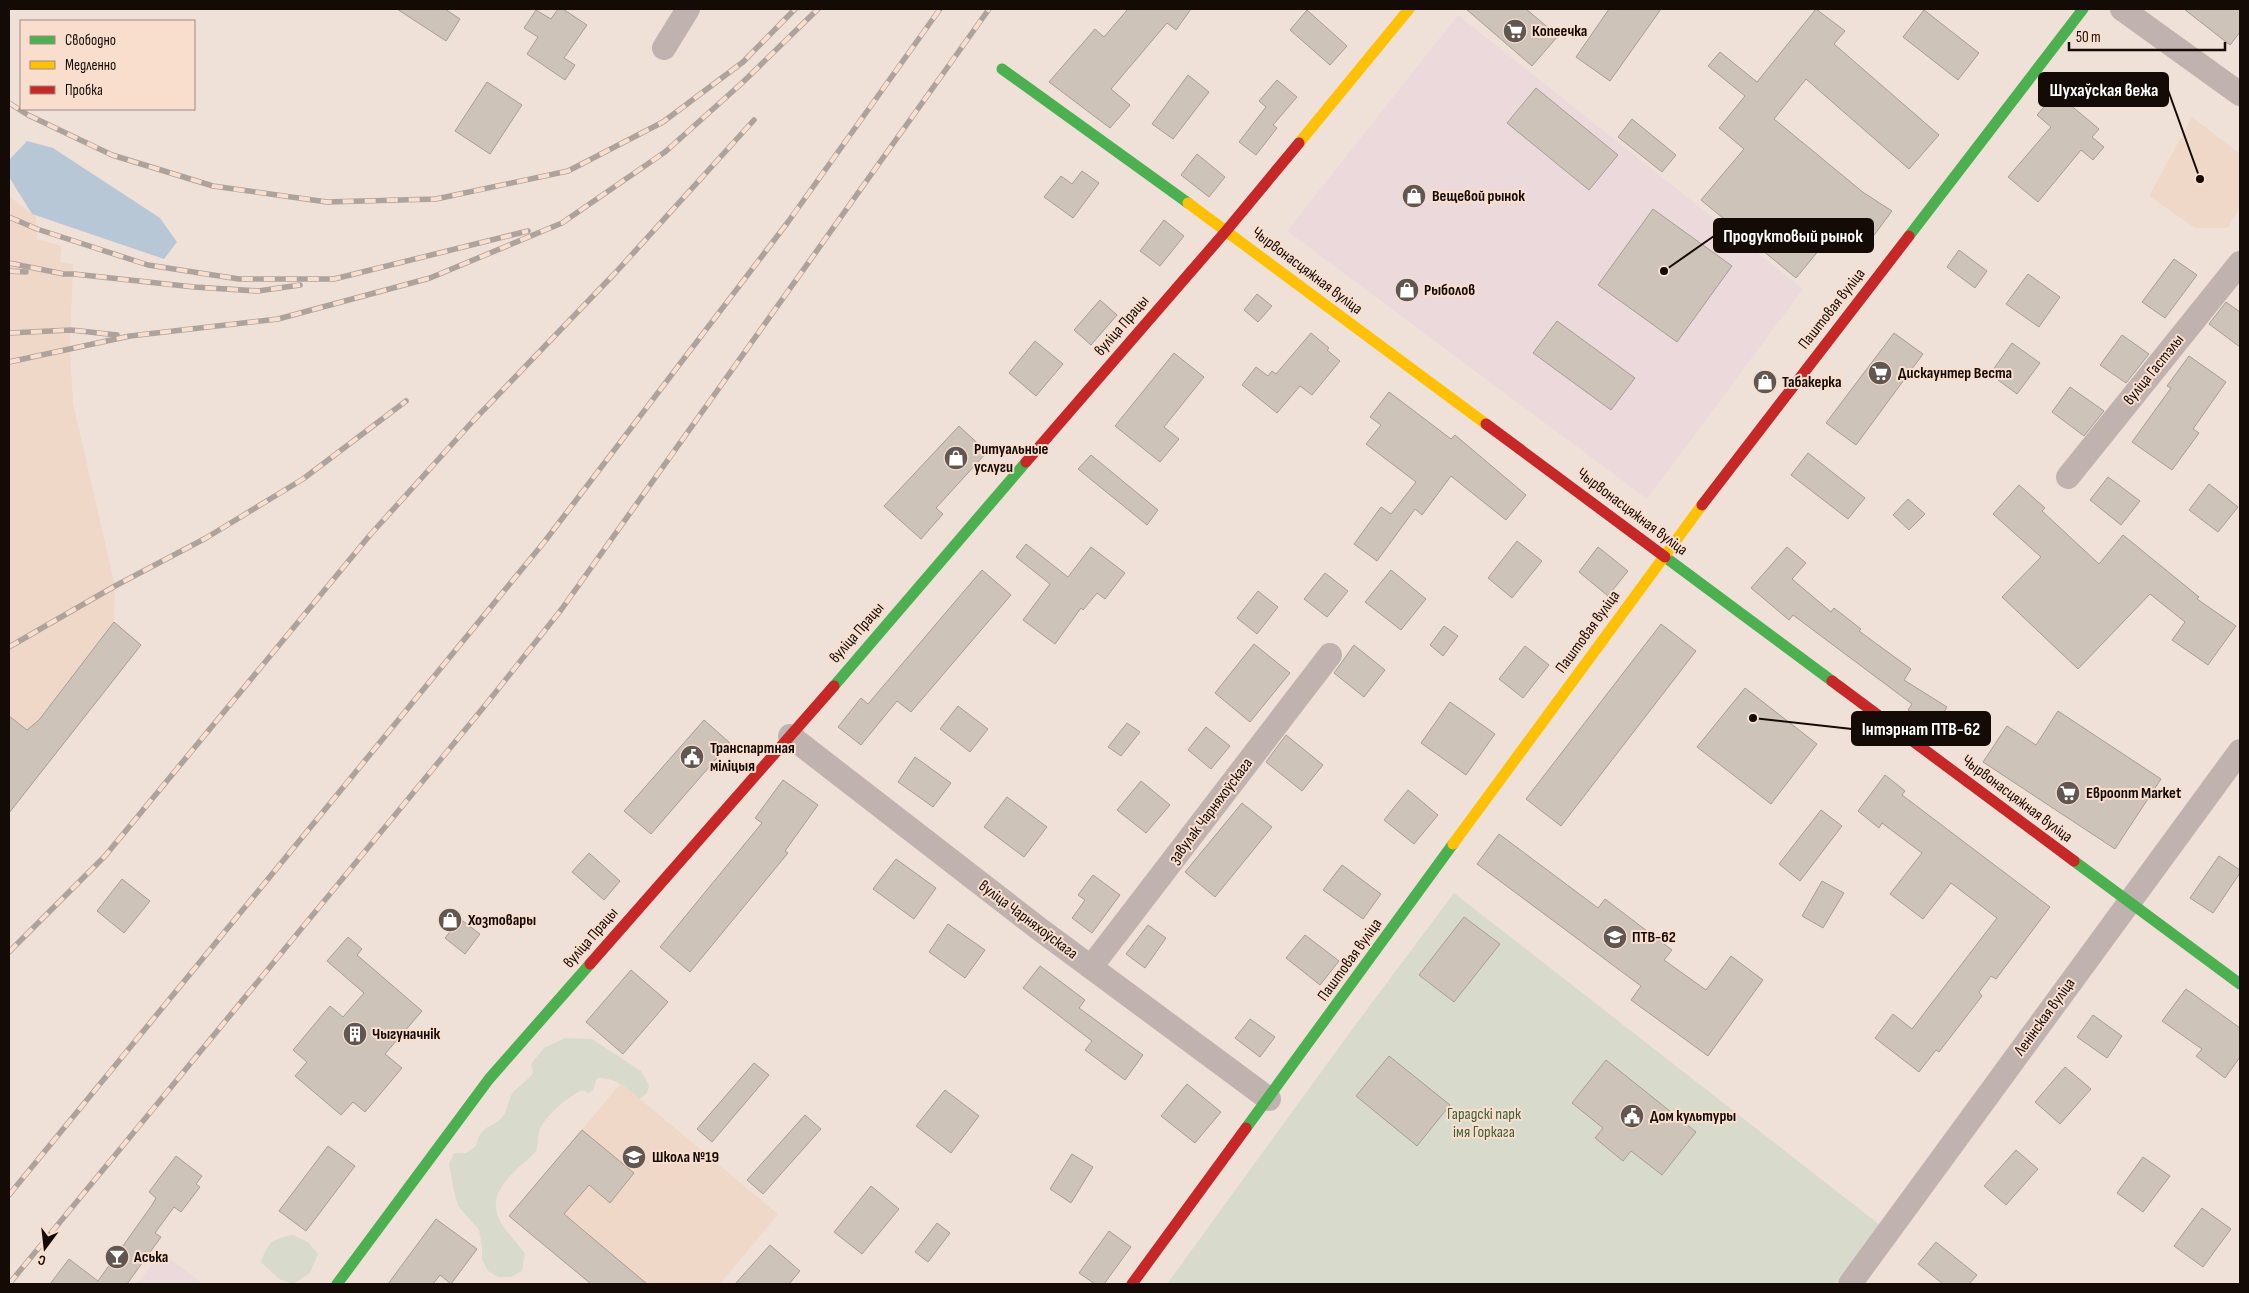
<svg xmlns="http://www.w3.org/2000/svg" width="2249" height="1293" viewBox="0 0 2249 1293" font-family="'Sofia Sans Condensed',sans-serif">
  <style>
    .commercial { fill: #ecd9dc }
    .built { fill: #f0d8c8 }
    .green { fill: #d8dbcc }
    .water { fill: #b8c7d5 }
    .building { fill: #cdc3b9; stroke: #a69d95 }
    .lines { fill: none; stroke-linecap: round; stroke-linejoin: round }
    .street { stroke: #c0b2af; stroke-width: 24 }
    .fast { stroke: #4caf50; stroke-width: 11 }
    .slow { stroke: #ffc107; stroke-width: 11 }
    .jam { stroke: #c62828; stroke-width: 11 }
    .rail-casing { stroke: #aea29d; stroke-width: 5.5 }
    .rail { stroke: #f9dece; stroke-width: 4; stroke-dasharray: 11; stroke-linecap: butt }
    .labels { text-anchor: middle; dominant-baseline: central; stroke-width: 4; stroke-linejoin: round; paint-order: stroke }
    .poi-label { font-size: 16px; font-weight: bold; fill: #140b06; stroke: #f9dece; text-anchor: start }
    .street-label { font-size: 16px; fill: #140b06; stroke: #f9dece }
    .park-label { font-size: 16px; fill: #3d6139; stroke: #f9dece }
    .leader { fill: none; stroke: #140b06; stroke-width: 2 }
    .callout-dot { fill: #140b06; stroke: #f9dece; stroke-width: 2 }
    .callout { fill: #140b06; stroke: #140b06; stroke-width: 2 }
    .callout-label { font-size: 18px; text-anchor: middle; font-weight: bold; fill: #fff }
  </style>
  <rect width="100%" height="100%" fill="#efe1d8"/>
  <!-- commercial -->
  <g class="commercial">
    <path d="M1458 15 1803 289 1647 499 1287 231Z"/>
    <path d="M161 1252 203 1284H137Z"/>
  </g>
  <!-- built -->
  <g class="built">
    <path d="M2192 117 2240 154V208L2227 228H2195L2149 196Z"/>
    <path d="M9 196 36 217 37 239 62 246 60 262 73 264 70 348 73 403 115 586 114 622 141 645 9 813Z"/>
    <path d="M621 1083 778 1214 720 1284H591L509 1216Z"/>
  </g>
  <!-- green -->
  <g class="green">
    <path d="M1454 893 1880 1225 1835 1284H1167L1356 1024Z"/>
    <path d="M565 1038 592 1039 641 1071 649 1085 647 1093 640 1099C626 1087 616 1078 597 1078L593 1090 589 1093 582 1090C569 1096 542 1118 539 1132 537 1138 539 1145 536 1151 533 1156 519 1166 514 1172 479 1206 501 1224 525 1253L522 1271 511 1277H498L488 1271 482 1259V1247L479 1230 458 1206 454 1191 449 1164 454 1153H466L476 1146C481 1122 493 1130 503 1116 508 1109 508 1101 512 1094 516 1088 527 1081 533 1073L531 1064 544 1048Z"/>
    <path d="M293 1235 308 1242 318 1254 310 1273 293 1284 279 1279 261 1262C268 1242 272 1239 293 1235Z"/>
  </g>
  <!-- water -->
  <path class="water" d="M27 141 53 148 160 218 177 242 164 259 32 214 9 177V160Z"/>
  <!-- building -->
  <g class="building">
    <path d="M397 9H445L460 19 446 41Z"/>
    <path d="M558 9H563L587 25 564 58 575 65 565 80 527 54 538 37 524 28 536 10 551 19Z"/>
    <path d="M1128 9H1191L1176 30 1167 23 1111 89 1130 105 1110 128 1049 82 1095 29 1104 37Z"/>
    <path d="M1466 9H1526L1558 36 1532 66Z"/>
    <path d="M1609 9H1661L1610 81 1576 57Z"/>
    <path d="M1816 9 1845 31 1834 44 1939 135 1909 169 1806 79 1774 119 1864 193 1892 211 1866 246 1839 226 1796 278 1701 200 1744 149 1719 128 1745 96 1708 66 1720 52 1757 82Z"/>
    <path d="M2184 9H2240V32L2230 45Z"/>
    <path d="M1307 10 1347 46 1330 65 1290 30Z"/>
    <path d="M1924 10 1979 53 1958 80 1903 37Z"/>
    <path d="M1188 75 1209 92 1173 139 1152 124Z"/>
    <path d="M1277 80 1297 97 1273 125 1277 128 1256 155 1239 142 1266 107 1259 101Z"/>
    <path d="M487 82 522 105 490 154 455 131Z"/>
    <path d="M1536 88 1618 155 1589 190 1507 123Z"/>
    <path d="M2056 93 2099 129 2092 137 2104 147 2093 160 2081 150 2038 202 2008 177 2051 127 2037 115Z"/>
    <path d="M1632 119 1676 155 1662 172 1618 137Z"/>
    <path d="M1197 154 1225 177 1209 197 1181 175Z"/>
    <path d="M1082 171 1099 183 1073 218 1044 197 1061 176 1072 184Z"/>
    <path d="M1653 209 1732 266 1677 342 1598 285Z"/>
    <path d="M1164 220 1184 236 1160 266 1140 251Z"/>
    <path d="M1959 250 1987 271 1975 288 1947 267Z"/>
    <path d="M2174 259 2197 275 2165 318 2142 302Z"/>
    <path d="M2028 274 2060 297 2039 327 2006 304Z"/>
    <path d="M1257 294 1272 306 1258 322 1244 310Z"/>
    <path d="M1100 300 1117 315 1091 345 1074 330Z"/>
    <path d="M2226 302 2240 312V347L2209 324Z"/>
    <path d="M1557 321 1635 378 1611 410 1533 353Z"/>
    <path d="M1311 333 1329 348 1327 350 1340 361 1312 395 1300 386 1277 413 1242 385 1256 367 1268 376 1272 371 1276 374Z"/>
    <path d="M1894 333 1923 354 1856 445 1826 423Z"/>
    <path d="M2122 335 2149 354 2126 383 2100 365Z"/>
    <path d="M1035 341 1063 364 1036 396 1009 373Z"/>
    <path d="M2012 343 2040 363 2017 394 1990 374Z"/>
    <path d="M1174 353 1204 377 1164 427 1179 439 1160 462 1115 426Z"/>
    <path d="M2189 356 2226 382 2193 429 2199 433 2172 470 2132 442 2171 388 2167 386Z"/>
    <path d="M2070 387 2104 411 2084 436 2052 412Z"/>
    <path d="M1389 392 1451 439 1455 435 1526 495 1506 520 1451 476 1422 515 1415 509 1377 561 1354 544 1381 507 1391 514 1416 482 1366 444 1381 425 1370 417Z"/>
    <path d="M959 426 987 452 936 508 943 514 921 539 884 506Z"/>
    <path d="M1808 453 1865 498 1848 519 1791 475Z"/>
    <path d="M1091 455 1158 510 1147 525 1078 469Z"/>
    <path d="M2108 477 2140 501 2121 525 2090 500Z"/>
    <path d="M2209 484 2238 507 2218 532 2189 510Z"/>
    <path d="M2019 485 2045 508 2042 511 2099 564 2123 535 2199 597 2197 599 2236 626 2208 665 2172 640 2185 622 2150 594 2078 669 2002 597 2041 557 1993 514Z"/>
    <path d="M1908 499 1925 514 1909 530 1893 515Z"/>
    <path d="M1517 541 1542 561 1512 598 1488 578Z"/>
    <path d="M1026 544 1068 577 1091 547 1125 573 1105 599 1097 593 1083 610 1081 608 1055 644 1023 620 1050 584 1016 557Z"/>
    <path d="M1598 547 1628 571 1608 596 1579 572Z"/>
    <path d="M1787 547 1806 563 1792 579 1831 612 1834 608 1861 629 1859 631 1911 669 1904 680 1947 707 1935 727 1908 710 1912 704 1793 615 1789 620 1751 588Z"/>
    <path d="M982 570 1011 595 911 712 897 701 861 745 838 727 861 698 868 704Z"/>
    <path d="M1391 570 1426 599 1401 630 1365 602Z"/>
    <path d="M1325 573 1348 591 1327 617 1304 599Z"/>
    <path d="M1258 591 1278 607 1257 634 1237 618Z"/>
    <path d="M114 622 141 645 9 813V716L27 730 39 720Z"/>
    <path d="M1661 624 1696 651 1561 826 1526 799Z"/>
    <path d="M1444 626 1458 636 1443 656 1430 645Z"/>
    <path d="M1254 644 1290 673 1250 722 1215 693Z"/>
    <path d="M1354 645 1385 670 1364 697 1334 673Z"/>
    <path d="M1525 646 1549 665 1523 698 1499 679Z"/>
    <path d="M1745 688 1817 744 1771 804 1697 747Z"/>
    <path d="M1450 702 1495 734 1466 775 1421 743Z"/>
    <path d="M958 706 988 729 970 752 940 729Z"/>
    <path d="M2058 711 2161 779 2115 849 1983 762 2007 726 2036 745Z"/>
    <path d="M704 720 730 743 651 834 624 811Z"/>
    <path d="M1127 723 1140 732 1121 756 1108 747Z"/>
    <path d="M1206 727 1230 746 1211 769 1188 750Z"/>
    <path d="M1286 735 1323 765 1302 791 1266 762Z"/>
    <path d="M915 757 951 783 933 807 898 782Z"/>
    <path d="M1885 775 1905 791 1902 795 2050 907 1996 979 1991 976 1979 992 1982 996 1939 1052 1936 1050 1919 1072 1875 1038 1893 1014 1912 1029 1997 918 1951 883 1923 919 1890 894 1922 853 1882 823 1879 828 1858 811Z"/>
    <path d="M783 780 818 805 785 851 788 853 690 972 660 947 762 823 755 818Z"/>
    <path d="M1141 781 1170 805 1146 833 1117 810Z"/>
    <path d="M1408 790 1438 815 1414 844 1384 820Z"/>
    <path d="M1007 797 1047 827 1024 857 984 827Z"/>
    <path d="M1242 803 1272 827 1215 897 1185 872Z"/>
    <path d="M1821 810 1842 826 1800 881 1779 864Z"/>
    <path d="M1499 834 1598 908 1605 899 1672 950 1664 960 1706 990 1731 956 1763 980 1708 1056 1631 1000 1641 986 1477 864Z"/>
    <path d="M589 853 620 881 604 900 572 872Z"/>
    <path d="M2219 856 2240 870V873L2213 913 2190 898Z"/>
    <path d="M896 859 936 888 914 919 873 889Z"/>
    <path d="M1342 865 1381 894 1363 919 1323 890Z"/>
    <path d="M1093 875 1120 895 1092 933 1072 918 1085 900 1078 895Z"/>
    <path d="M122 879 150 901 124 933 97 911Z"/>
    <path d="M1822 881 1844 893 1823 928 1802 916Z"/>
    <path d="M1464 917 1500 944 1454 1002 1419 975Z"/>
    <path d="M460 919 480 934 465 954 445 938Z"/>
    <path d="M948 924 985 950 965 978 929 952Z"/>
    <path d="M1148 925 1166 938 1145 968 1126 954Z"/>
    <path d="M1305 935 1339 961 1320 985 1286 958Z"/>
    <path d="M348 937 362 949 357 955 422 1011 385 1054 402 1068 365 1112 353 1102 341 1115 295 1076 307 1062 293 1050 330 1006 343 1017 364 993 327 961Z"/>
    <path d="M1040 966 1085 1000 1079 1008 1143 1055 1125 1080 1085 1050 1092 1041 1023 988Z"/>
    <path d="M631 970 668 1002 623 1054 586 1022Z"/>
    <path d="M2186 989 2240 1028V1057L2225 1078 2196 1056 2202 1049 2162 1021Z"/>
    <path d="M2093 1015 2122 1036 2107 1058 2077 1037Z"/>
    <path d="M1250 1019 1275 1037 1260 1057 1235 1038Z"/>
    <path d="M1389 1056 1450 1105 1417 1146 1356 1096Z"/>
    <path d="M1606 1060 1696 1132 1662 1175 1631 1151 1623 1161 1595 1138 1603 1128 1572 1103Z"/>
    <path d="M754 1063 769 1075 712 1142 697 1129Z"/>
    <path d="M2065 1067 2091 1089 2060 1124 2035 1102Z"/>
    <path d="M1187 1084 1221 1112 1195 1143 1161 1116Z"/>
    <path d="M945 1090 979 1116 951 1153 916 1126Z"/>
    <path d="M805 1115 821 1129 763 1194 747 1180Z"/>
    <path d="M582 1130 634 1173 610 1203 589 1185 564 1214 647 1284H591L509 1216Z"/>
    <path d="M328 1146 355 1166 306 1231 279 1211Z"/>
    <path d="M2016 1150 2038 1169 2006 1205 1984 1186Z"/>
    <path d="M1072 1154 1093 1167 1071 1203 1050 1189Z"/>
    <path d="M176 1156 202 1176 196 1184 200 1187 181 1212 174 1207 155 1233 161 1237 127 1284H50L69 1259 98 1281 152 1205 156 1198 149 1192Z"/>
    <path d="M2143 1157 2170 1176 2143 1212 2117 1193Z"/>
    <path d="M871 1186 899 1209 862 1254 834 1232Z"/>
    <path d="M2202 1208 2231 1229 2203 1267 2174 1246Z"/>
    <path d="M436 1219 477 1249 451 1284 440 1275 433 1284H388Z"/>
    <path d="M937 1223 950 1233 928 1262 915 1252Z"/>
    <path d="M1109 1231 1131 1247 1104 1284H1095L1079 1273Z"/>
    <path d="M1936 1242 1977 1275 1969 1284H1943L1918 1264Z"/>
    <path d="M770 1245 800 1271 789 1284H735Z"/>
  </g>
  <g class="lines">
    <!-- street -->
    <g class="street">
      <path d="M2122 9 2240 94"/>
      <path d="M664 48 688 9"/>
      <path d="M2068 477 2240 263"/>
      <path d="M790 736 1038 928 1269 1099"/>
      <path d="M1091 967 1330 655"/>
      <path d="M1850 1284 2240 751"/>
    </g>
    <!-- fast -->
    <g class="fast">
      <path d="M1002 69 1188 203"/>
      <path d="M1909 236 2083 9"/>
      <path d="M1665 557 1832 681"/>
      <path d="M834 686 1026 462"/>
      <path d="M2074 861 2240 984"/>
      <path d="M1246 1128 1453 844"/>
      <path d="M337 1284 489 1079 590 964"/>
    </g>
    <!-- slow -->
    <g class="slow">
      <path d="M1299 143 1409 9"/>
      <path d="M1188 203 1486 424"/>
      <path d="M1453 844 1702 505"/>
    </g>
    <!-- jam -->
    <g class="jam">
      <path d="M1486 424 1665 557"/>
      <path d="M1026 462 1226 231 1299 143"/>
      <path d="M1702 505 1909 236"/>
      <path d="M1832 681 2074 861"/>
      <path d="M590 964 834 686"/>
      <path d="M1132 1284 1246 1128"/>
    </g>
    <!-- rail casing -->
    <g class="rail-casing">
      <g id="rail">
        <path d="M9 103 28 115 112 155 213 186 327 202 436 199 568 171 663 122 743 62 795 9"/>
        <path d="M9 217 37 229 148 265 239 279H334L528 231"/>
        <path d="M9 263 64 274H74L194 287 258 291 300 285"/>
        <path d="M9 271 26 272"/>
        <path d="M9 333 71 330 117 335"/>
        <path d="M9 362 130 336 278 319 430 278 562 223 665 152 742 83 818 9"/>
        <path d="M9 647 115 586 206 538 303 479 406 401"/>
        <path d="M9 952 105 856 370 535 473 421 617 271 754 120"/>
        <path d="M9 1195 545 541 788 222 940 9"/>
        <path d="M9 1284 483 708 561 610 989 9"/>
      </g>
    </g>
    <!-- rail -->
    <use href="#rail" class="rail"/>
  </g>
  <!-- icons -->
  <defs>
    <g id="supermarket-disc" transform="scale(1.25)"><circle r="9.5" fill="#615650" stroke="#f9dece"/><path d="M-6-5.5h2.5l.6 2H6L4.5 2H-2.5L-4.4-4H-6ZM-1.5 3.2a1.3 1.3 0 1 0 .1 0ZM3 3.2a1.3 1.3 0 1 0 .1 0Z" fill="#fff"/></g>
    <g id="shop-disc" transform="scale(1.25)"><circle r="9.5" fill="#615650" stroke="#f9dece"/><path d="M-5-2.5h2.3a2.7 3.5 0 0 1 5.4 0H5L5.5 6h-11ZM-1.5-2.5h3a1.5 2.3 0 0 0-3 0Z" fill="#fff"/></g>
    <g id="civic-disc" transform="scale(1.25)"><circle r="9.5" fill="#615650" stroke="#f9dece"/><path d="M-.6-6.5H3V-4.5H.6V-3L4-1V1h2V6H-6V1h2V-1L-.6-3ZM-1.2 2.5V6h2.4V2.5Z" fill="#fff"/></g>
    <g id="university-disc" transform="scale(1.25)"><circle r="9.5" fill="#615650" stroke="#f9dece"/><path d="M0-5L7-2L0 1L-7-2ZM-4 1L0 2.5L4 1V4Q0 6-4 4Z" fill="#fff"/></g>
    <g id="building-disc" transform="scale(1.25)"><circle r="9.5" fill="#615650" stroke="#f9dece"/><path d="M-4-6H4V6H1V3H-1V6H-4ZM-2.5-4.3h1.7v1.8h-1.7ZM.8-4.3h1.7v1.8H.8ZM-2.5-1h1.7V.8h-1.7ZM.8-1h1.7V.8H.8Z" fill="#fff"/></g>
    <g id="school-disc" transform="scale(1.25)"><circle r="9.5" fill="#615650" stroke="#f9dece"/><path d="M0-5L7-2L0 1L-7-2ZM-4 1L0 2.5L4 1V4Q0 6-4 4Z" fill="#fff"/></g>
    <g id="bar-disc" transform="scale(1.25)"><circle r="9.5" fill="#615650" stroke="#f9dece"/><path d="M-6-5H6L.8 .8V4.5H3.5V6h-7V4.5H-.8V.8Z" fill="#fff"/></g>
  </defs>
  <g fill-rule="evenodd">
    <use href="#supermarket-disc" x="1515" y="31"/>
    <use href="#shop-disc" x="1414" y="196"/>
    <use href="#shop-disc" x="1407" y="290"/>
    <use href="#supermarket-disc" x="1880" y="373"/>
    <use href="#shop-disc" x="1765" y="382"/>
    <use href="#shop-disc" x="956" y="458"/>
    <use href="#civic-disc" x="692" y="757"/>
    <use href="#supermarket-disc" x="2068" y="793"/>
    <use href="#shop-disc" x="450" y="920"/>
    <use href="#university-disc" x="1615" y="937"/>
    <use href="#building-disc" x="355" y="1034"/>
    <use href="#civic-disc" x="1632" y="1116"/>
    <use href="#school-disc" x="634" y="1157"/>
    <use href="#bar-disc" x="117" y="1257"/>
  </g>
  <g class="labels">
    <!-- poi labels -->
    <g class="poi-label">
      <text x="1532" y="31">Копеечка</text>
      <text x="1432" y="196">Вещевой рынок</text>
      <text x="1424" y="290">Рыболов</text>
      <text x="1898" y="373">Дискаунтер Веста</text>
      <text x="1782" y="382">Табакерка</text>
      <text x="974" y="449">Ритуальные<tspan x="974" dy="18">услуги</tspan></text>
      <text x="710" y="748">Транспартная<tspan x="710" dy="18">міліцыя</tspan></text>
      <text x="2086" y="793">Евроопт Market</text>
      <text x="468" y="920">Хозтовары</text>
      <text x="1632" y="937">ПТВ-62</text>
      <text x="372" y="1034">Чыгуначнік</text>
      <text x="1650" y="1116">Дом культуры</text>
      <text x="652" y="1157">Школа №19</text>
      <text x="134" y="1257">Аська</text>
    </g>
    <!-- street labels -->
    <g class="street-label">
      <text transform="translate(1307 271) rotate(37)">Чырвонасцяжная вуліца</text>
      <text transform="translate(1832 309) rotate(-52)">Паштовая вуліца</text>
      <text transform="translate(1122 326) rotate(-49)">вуліца Працы</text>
      <text transform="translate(2154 370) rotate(-51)">вуліца Гастэлы</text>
      <text transform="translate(1632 512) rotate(37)">Чырвонасцяжная вуліца</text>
      <text transform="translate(1588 632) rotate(-54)">Паштовая вуліца</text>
      <text transform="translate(857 633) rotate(-49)">вуліца Працы</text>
      <text transform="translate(2017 799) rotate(37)">Чырвонасцяжная вуліца</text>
      <text transform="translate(1211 811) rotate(-53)">завулак Чарняхоўскага</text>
      <text transform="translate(1028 920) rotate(37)">вуліца Чарняхоўскага</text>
      <text transform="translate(591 938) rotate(-49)">вуліца Працы</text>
      <text transform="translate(1350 960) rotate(-54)">Паштовая вуліца</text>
      <text transform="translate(2045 1017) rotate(-54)">Ленінская вуліца</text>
    </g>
    <!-- park labels -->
    <g class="park-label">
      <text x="1484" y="1114">Гарадскі парк<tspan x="1484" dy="18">імя Горкага</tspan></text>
    </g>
  </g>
  <!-- callouts -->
  <path class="leader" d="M2200 179L2168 90M1664 271L1714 236M1753 718L1852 729"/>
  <g class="callout-dot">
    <circle cx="2200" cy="179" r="5"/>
    <circle cx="1664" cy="271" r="5"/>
    <circle cx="1753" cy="718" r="5"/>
  </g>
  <g class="callout">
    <rect x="2039" y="73" width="129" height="33" rx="5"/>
    <rect x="1714" y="219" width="159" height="33" rx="5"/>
    <rect x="1852" y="712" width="138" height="33" rx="5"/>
  </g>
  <g class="callout-label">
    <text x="2104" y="96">Шухаўская вежа</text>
    <text x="1793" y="242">Продуктовый рынок</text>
    <text x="1921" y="735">Інтэрнат ПТВ-62</text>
  </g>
  <!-- border -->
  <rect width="2249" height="1293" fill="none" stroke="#140b06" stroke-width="20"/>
  <!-- legend -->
  <rect x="20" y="20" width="175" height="90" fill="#f9dece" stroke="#9d8a7e"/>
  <rect x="30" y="36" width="25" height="8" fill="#4caf50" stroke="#9d8a7e"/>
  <text x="65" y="45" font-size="15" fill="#140b06">Свободно</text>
  <rect x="30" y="61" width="25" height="8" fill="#ffc107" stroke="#9d8a7e"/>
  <text x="65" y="70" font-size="15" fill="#140b06">Медленно</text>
  <rect x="30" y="86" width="25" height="8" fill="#c62828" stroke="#9d8a7e"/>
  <text x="65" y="95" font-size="15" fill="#140b06">Пробка</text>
  <!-- north arrow -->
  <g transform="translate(45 1248) rotate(195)" stroke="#f9dece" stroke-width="4" paint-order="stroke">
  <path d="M0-4L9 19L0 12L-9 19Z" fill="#140b06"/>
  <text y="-8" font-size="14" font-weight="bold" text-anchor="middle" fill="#140b06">С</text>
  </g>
  <!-- scale -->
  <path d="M2069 42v8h156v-8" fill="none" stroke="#140b06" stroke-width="2.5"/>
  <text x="2076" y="42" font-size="15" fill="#140b06" stroke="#f9dece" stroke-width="4" paint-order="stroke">50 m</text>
</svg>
